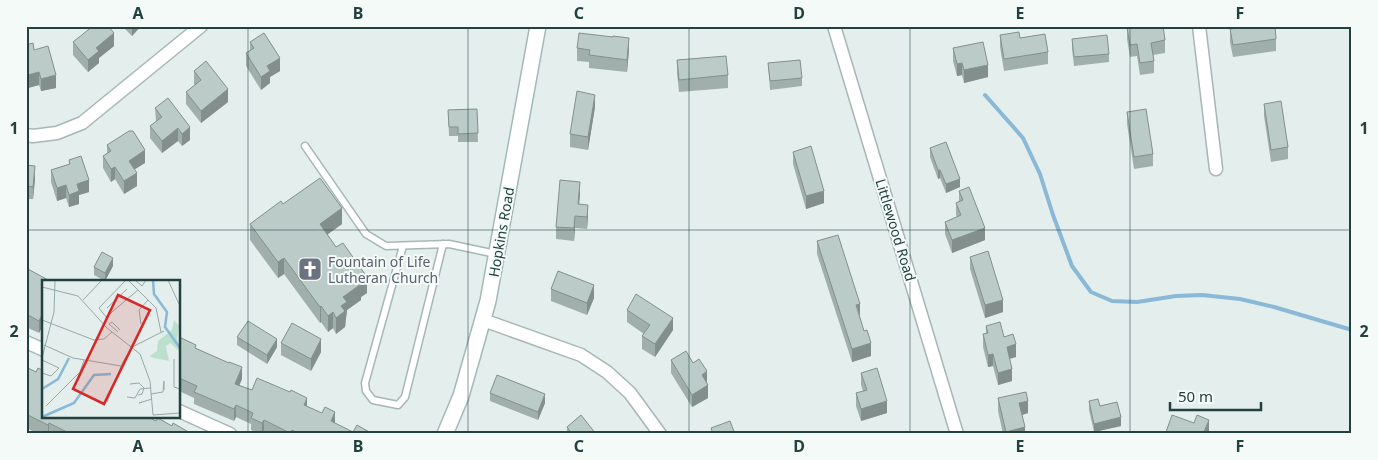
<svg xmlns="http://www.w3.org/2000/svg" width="1378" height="460" viewBox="0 0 1378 460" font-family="'Noto Sans',sans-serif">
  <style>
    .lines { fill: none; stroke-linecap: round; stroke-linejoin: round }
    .stream { stroke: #89b9d6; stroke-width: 4 }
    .lane-casing { stroke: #a6b7b5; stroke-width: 9 }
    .street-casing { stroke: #a6b7b5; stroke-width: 15 }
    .secondary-casing { stroke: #a1bab7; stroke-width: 18 }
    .lane { stroke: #fff; stroke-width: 6 }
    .street { stroke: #fff; stroke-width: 12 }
    .secondary { stroke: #fff; stroke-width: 15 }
    .wall { fill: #a1afac }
    .shaded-wall { fill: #838f8c }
    .building { fill: #bbccc8; stroke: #838f8c }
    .grid { fill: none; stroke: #22413f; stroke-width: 1; stroke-opacity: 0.55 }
    .labels { text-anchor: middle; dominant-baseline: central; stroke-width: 4; stroke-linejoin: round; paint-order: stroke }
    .street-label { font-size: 14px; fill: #22413f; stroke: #f4faf8 }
    .worship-label { font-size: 14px; fill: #5b616d; stroke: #f4faf8; text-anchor: start }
    .inset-river { fill: none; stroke: #89b9d6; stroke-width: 2.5 }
    .inset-road { fill: none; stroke: #96a9a7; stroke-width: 1 }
    .view { fill: #d62828; fill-opacity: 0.15; stroke: #d62828; stroke-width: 2.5 }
    .inset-edge { fill: none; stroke: #22413f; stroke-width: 2.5 }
    .neatline { fill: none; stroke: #22413f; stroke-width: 2 }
    .grid-label { font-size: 16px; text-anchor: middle; font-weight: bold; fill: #22413f }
  </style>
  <rect width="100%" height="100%" fill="#e4eeec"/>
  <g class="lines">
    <!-- stream -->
    <path class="stream" d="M985 95 1023 138 1040 174 1053 215 1072 266 1091 292 1112 301 1137 302 1176 296 1202 295 1240 299 1274 307 1352 330"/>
    <!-- lane casing -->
    <g class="lane-casing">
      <g id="lane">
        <path d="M305 146 366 234 386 246 449 244 496 254"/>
        <path d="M403 246 365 383 366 391 373 400 398 405 405 397 443 244"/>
      </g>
    </g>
    <!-- street casing -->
    <g class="street-casing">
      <g id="street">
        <path d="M834 26 957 434"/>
        <path d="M1199 26 1216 169"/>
        <path d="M26 135 33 136 57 133 82 123 201 26"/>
        <path d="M483 320 581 355 607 372 630 393 660 434"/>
        <path d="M26 342 44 350"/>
        <path d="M179 411 230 434"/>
      </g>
    </g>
    <!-- secondary casing -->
    <g class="secondary-casing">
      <path id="secondary" d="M445 434 461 396 488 301 538 26"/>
    </g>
    <!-- lane -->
    <use href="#lane" class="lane"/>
    <!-- street -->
    <use href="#street" class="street"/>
    <!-- secondary -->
    <use href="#secondary" class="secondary"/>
  </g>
  <!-- wall -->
  <g class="wall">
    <path d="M88 26H108L114 46 99 58V63L88 72 73 55V42L88 31Z"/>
    <path d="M122 26H141L132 36Z"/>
    <path d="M1127 27 1165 40V53L1153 55 1154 61V73L1140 75 1137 56 1130 57 1127 39Z"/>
    <path d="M1230 29 1276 39V51L1233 57 1230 42Z"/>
    <path d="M1000 35 1020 38 1048 52V64L1004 71 1000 47Z"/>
    <path d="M1072 39 1109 54V62L1074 66 1072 48Z"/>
    <path d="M250 42 280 71 270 77V83L261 90 246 66V53L250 51Z"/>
    <path d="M26 45 34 50 56 88 41 91 39 85 28 88 26 81Z"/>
    <path d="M577 48 629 50 627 72 589 68V62L577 61Z"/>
    <path d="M953 48 988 77 964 83 962 75 957 76 953 61Z"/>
    <path d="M677 60 728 75V88L679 92 677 73Z"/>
    <path d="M768 63 802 78V86L770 90Z"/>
    <path d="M194 71 228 102 201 123 186 104V92L195 85 194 84Z"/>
    <path d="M1264 104 1288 147V159L1271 162 1264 116Z"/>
    <path d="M595 107 588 150 570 147V134Z"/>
    <path d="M155 108 190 140 182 146 178 141 162 153 150 138V126L156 122Z"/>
    <path d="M477 109 478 142H458V136H449L448 110Z"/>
    <path d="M1127 112 1153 154V166L1134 169 1127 124Z"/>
    <path d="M107 145 145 163 134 169 137 186 124 194 115 179 111 182 103 168V156L107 153Z"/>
    <path d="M930 148 960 187 946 193 940 178 938 179 930 157Z"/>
    <path d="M793 152 824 203 806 209 793 164Z"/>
    <path d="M69 160 89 192 79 195V204L69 207 66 198 57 201 51 182V170L69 164Z"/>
    <path d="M26 165 35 179 33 199H28L27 212H26Z"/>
    <path d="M959 191 985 240 952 253 945 234V222L957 217 956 215V203L959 201Z"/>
    <path d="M580 194 579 204 588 217 587 229 575 228 574 241 556 239V227Z"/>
    <path d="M283 204 342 224 327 234 367 293 361 297V300L347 310 345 327 336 334 333 328 328 332 321 322 320 323 284 274 278 278 250 240V224Z"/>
    <path d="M817 241 860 317 871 356 852 362 817 254Z"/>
    <path d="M970 257 1003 312 985 318 970 269Z"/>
    <path d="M113 266 105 281 94 275V267Z"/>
    <path d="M26 268 44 281V327H42L39 333 26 327Z"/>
    <path d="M551 289 594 298 587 315 551 301Z"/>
    <path d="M627 310 673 330 655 357 642 349V336L644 334 627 322Z"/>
    <path d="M986 326 1016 357 1010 359 1012 381 998 385 993 366 988 367 983 347V334H986Z"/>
    <path d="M179 337 242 379 239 385 252 390 307 406 335 423 353 432 371 434H268L264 432 263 434H260L251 430V424L236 417 234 421 194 404V398L179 391Z"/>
    <path d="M237 337 277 347 267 364 237 345Z"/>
    <path d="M281 343 321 352 311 371 281 355Z"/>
    <path d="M671 360 693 363 707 383 708 398 692 407 671 373Z"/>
    <path d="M26 367 44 416 156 421 192 434H39L26 428Z"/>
    <path d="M861 373 887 413 861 421 856 406V393L863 391 861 385Z"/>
    <path d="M490 393 545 403 538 420 490 401Z"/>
    <path d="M998 398 1028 413 1022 415 1025 434H1003L998 411Z"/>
    <path d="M1089 401 1100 406 1121 426 1094 432 1089 410Z"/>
    <path d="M567 427 596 434H567Z"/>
  </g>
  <!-- shaded-wall -->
  <g class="shaded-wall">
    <path d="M132 26H141L132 36Z"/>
    <path d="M114 33V46L99 58V63L88 72V60L96 48Z"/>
    <path d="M629 38V50L627 72V60Z"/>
    <path d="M280 58V71L270 77V83L261 90V77L267 66Z"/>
    <path d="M962 63V75L957 76V64Z"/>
    <path d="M988 65V77L964 83V70Z"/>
    <path d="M39 72V85L28 88V75Z"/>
    <path d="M56 75V88L41 91V79Z"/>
    <path d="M228 89V102L201 123V111Z"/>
    <path d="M595 95V107L588 150V137Z"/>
    <path d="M190 127V140L182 146V134Z"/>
    <path d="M178 128V141L162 153V141Z"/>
    <path d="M145 150V163L129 173V161Z"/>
    <path d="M35 166V179L33 199V187Z"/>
    <path d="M115 167V179L111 182V169Z"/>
    <path d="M938 170H940V178L938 179Z"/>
    <path d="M137 173V186L124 194V181Z"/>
    <path d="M960 179V187L946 193V184Z"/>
    <path d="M89 180V192L79 195V204L69 207V195L77 184Z"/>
    <path d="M580 182V194L578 216V204Z"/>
    <path d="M66 185V198L57 201V188Z"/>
    <path d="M28 186V199L27 212V200Z"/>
    <path d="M824 191V203L806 209V196Z"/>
    <path d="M588 205V217L587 229V217Z"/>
    <path d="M342 208V224L320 240V224Z"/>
    <path d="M575 216V228L574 241V228Z"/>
    <path d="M985 228V240L952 253V240Z"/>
    <path d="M113 258V266L105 281V273Z"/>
    <path d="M284 258V274L278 278V262Z"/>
    <path d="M367 277V293L361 297V300L347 310 345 327 336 334V318L341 306 343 297 359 282Z"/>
    <path d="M594 285V298L587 315V303Z"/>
    <path d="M1003 300V312L985 318V305Z"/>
    <path d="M860 304V317L856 305Z"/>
    <path d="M321 306V322L320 323V307Z"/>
    <path d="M333 312V328L328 332V316Z"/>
    <path d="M42 315V327L39 333V321Z"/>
    <path d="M673 318V330L655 357V344Z"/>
    <path d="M277 339V347L267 364V355Z"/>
    <path d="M321 339V352L311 371V359Z"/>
    <path d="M871 343V356L852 362V349Z"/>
    <path d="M1016 344V357L1007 359V347Z"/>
    <path d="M993 354V366L988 367V355Z"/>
    <path d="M242 367V379L235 396V384Z"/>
    <path d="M1012 369V381L998 385V373Z"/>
    <path d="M707 371V384L702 375Z"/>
    <path d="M708 385V398L692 407V395Z"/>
    <path d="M545 394V403L538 420V412Z"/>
    <path d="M307 398V410L304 405Z"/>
    <path d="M887 401V413L861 421V409Z"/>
    <path d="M1028 401V413L1019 416V403Z"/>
    <path d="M236 405V417L234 421V409Z"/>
    <path d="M335 412V424L331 421Z"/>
    <path d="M1121 417V426L1094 432V424Z"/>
    <path d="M264 420V432L262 434V423Z"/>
    <path d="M1209 420V432L1208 434H1203Z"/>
    <path d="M49 423V434H48V425Z"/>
    <path d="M1025 427V434H1006V432Z"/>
  </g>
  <!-- building -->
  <g class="building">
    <path d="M93 26H108L114 33 96 48 99 51 88 60 73 42Z"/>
    <path d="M1130 26H1163L1165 40 1151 43 1154 61 1140 63 1137 44 1130 45 1127 27Z"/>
    <path d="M1253 26H1275L1276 39 1233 45 1230 29Z"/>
    <path d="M1019 32 1020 38 1045 34 1048 52 1004 59 1000 35Z"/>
    <path d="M264 33 280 58 267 66 270 71 261 77 246 53 254 48 250 42Z"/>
    <path d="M579 33 613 37V36L629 38 627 60 589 55 590 50 577 48Z"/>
    <path d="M1107 35 1109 54 1074 57 1072 39Z"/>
    <path d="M983 42 988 65 964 70 962 63 957 64 953 48Z"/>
    <path d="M33 43 34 50 48 46 56 75 41 79 39 72 28 75 26 68V45Z"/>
    <path d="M726 56 728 75 679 80 677 60Z"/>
    <path d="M800 60 802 78 770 81 768 63Z"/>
    <path d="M206 61 228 89 201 111 186 92 201 80 194 71Z"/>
    <path d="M577 91 595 95 588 137 570 134Z"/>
    <path d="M168 98 190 127 182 134 178 128 162 141 150 126 162 117 155 108Z"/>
    <path d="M1281 101 1288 147 1271 150 1264 104Z"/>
    <path d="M477 109 478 133 458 134V127H449L448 110Z"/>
    <path d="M1146 109 1153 154 1134 157 1127 112Z"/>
    <path d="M129 131H133L145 150 129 161 137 173 124 181 115 167 111 169 103 156 111 151 107 145Z"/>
    <path d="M946 142 960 179 946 184 940 170H938L930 148Z"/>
    <path d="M811 146 824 191 806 196 793 152Z"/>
    <path d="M81 156 89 180 77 184 79 191 69 195 66 185 57 188 51 170 70 164 69 160Z"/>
    <path d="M26 165 35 166 33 187 28 186 27 200 26 199Z"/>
    <path d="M320 178 342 208 320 224 336 247 343 243 367 277 359 282 361 284 343 297 347 302 341 306 345 311 336 318 333 312 328 316 321 306 320 307 284 258 278 262 250 224 281 201 283 204Z"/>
    <path d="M560 180 580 182 578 204 588 205 587 217 575 216 574 228 556 227Z"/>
    <path d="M969 187 985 228 952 240 945 222 961 215 956 203 963 200 959 191Z"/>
    <path d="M838 235 860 304 856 305 864 331 867 330 871 343 852 349 817 241Z"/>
    <path d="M988 251 1003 300 985 305 970 257Z"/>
    <path d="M102 252 113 258 105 273 94 267Z"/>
    <path d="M26 268 50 281H44V315H42L39 321 26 314Z"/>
    <path d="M558 271 594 285 587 303 551 289Z"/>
    <path d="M636 294 673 318 655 344 642 336 650 325 627 310Z"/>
    <path d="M248 321 277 339 267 355 237 337Z"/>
    <path d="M1000 322 1004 337 1013 334 1016 344 1007 347 1012 369 998 373 993 354 988 355 983 334 988 333 986 326Z"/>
    <path d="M292 323 321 339 311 359 281 343Z"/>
    <path d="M179 337 196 345 195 348 229 363V362L242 367 235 384 252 390 257 378 290 392 291 390 307 398 304 405 322 413 325 407 335 412 331 421 353 432 357 425 371 433 370 434H300L292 430 290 433 264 420 262 423 251 418 253 413 236 405 234 409 194 392 197 386 179 378Z"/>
    <path d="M686 351 693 363 699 359 707 371 702 375 708 385 692 395 671 360Z"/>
    <path d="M26 367 36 372 38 368 44 371V416H146L156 421 158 418 172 426 173 423 192 434H71L49 423 48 425 26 414Z"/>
    <path d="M877 368 887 401 861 409 856 393 867 390 861 373Z"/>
    <path d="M497 375 545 394 538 412 490 393Z"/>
    <path d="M1026 392 1028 401 1019 403 1025 427 1006 432 998 398Z"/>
    <path d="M1098 399 1100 406 1117 402 1121 417 1094 424 1089 401Z"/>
    <path d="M581 415 596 434H572L567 427Z"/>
    <path d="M1172 415 1194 423 1197 415 1209 420 1203 434H1170L1166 432Z"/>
    <path d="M730 421 735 434H713L711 428Z"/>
  </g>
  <!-- grid -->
  <path class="grid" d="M248 26V434M468 26V434M689 26V434M910 26V434M1130 26V434M26 230H1352"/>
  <!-- icons -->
  <defs>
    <g id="church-square" transform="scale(1.25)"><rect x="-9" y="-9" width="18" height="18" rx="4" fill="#6b7280" stroke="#f4faf8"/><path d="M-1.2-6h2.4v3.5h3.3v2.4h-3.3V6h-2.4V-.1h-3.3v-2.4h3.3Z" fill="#fff"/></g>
  </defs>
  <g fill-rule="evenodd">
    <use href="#church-square" x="310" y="269"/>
  </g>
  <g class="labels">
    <!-- street labels -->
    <g class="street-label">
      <text transform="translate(896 230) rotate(73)">Littlewood Road</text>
      <text transform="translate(501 232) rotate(-80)">Hopkins Road</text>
    </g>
    <!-- worship labels -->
    <g class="worship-label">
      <text x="328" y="261">Fountain of Life<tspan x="328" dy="16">Lutheran Church</tspan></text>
    </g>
  </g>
  <!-- overview -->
  <g transform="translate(42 280)">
    <rect width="138" height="138" fill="#e4eeec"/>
    <path d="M132 40 137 46 135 58 137 71 128 63 124 66 127 81 112 78 108 76 115 71 116 61 130 50Z" fill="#bbe0cd"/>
    <path class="inset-river" d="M111 0 112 14 125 32 123 47 138 68M0 109 16 99 27 78M0 137 32 123 52 95 69 94"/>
    <path class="inset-road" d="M84 0 57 28 64 37 96 10M86 0 114 28 119 52M93 0 100 6 104 0M126 0 137 24M0 7 36 16 65 48 98 74 108 101 111 135 138 133M41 20 60 0M65 28 85 9M0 40 52 60 62 59 70 52M99 44 97 30 106 20M76 52 67 44 70 42 78 50M2 65 31 78 79 86M0 78 12 32 13 0M132 79V107L138 109M0 80 17 88 9 96 0 93M88 104 97 103 102 108 100 114 96 115M109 114 121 112 122 101V110M85 117 93 118 98 109 108 108M65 122 81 82 90 67 122 51M100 122 97 123 110 119M4 126 38 92 42 80"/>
    <path class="view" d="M76 15 108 30 62 124 31 109Z"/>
    <rect width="138" height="138" class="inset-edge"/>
  </g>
  <!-- border -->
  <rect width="1378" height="460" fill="none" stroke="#f4faf8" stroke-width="55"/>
  <!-- scale -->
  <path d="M1170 402v8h91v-8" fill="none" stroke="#22413f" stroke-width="2.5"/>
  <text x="1178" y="402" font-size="15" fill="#22413f" stroke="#f4faf8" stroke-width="4" paint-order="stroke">50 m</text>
  <rect x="28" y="28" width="1322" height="404" class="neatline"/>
  <g class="grid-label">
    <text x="138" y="19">A</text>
    <text x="358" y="19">B</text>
    <text x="579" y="19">C</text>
    <text x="799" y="19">D</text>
    <text x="1020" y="19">E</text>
    <text x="1240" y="19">F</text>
    <text x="14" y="134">1</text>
    <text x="1364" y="134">1</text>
    <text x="14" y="337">2</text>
    <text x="1364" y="337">2</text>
    <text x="138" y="452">A</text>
    <text x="358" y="452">B</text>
    <text x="579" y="452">C</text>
    <text x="799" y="452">D</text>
    <text x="1020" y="452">E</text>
    <text x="1240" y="452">F</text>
  </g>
</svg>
